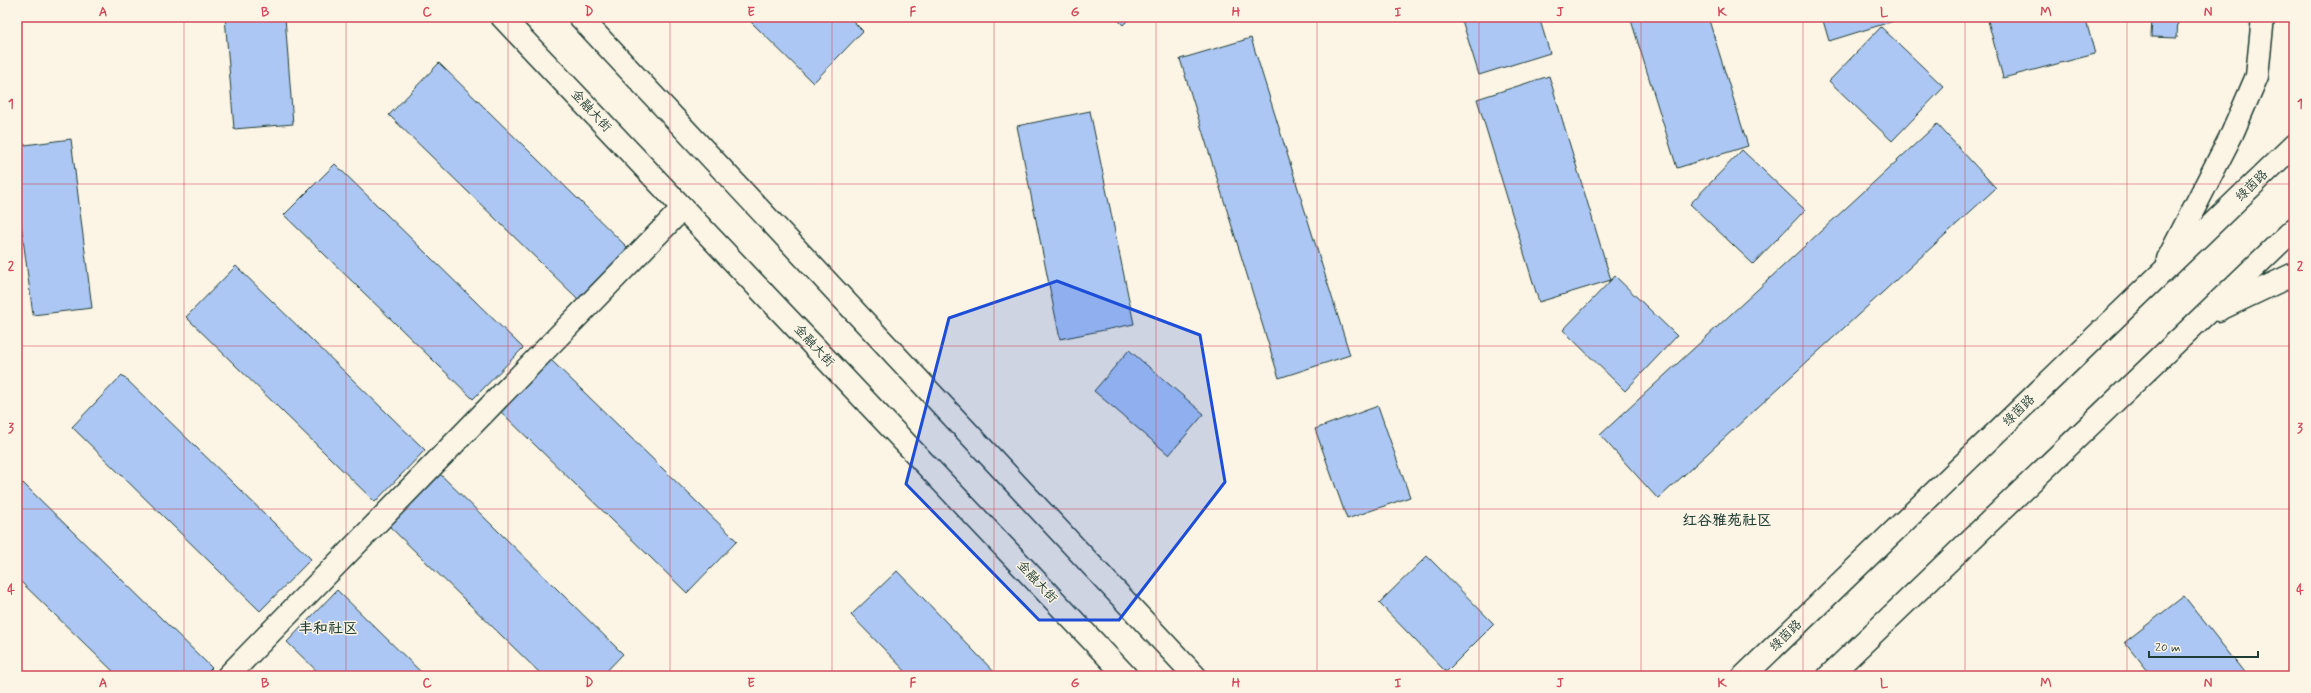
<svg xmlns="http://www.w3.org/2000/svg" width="2311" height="693" viewBox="0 0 2311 693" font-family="Mynerve,'LXGW WenKai TC',sans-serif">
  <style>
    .building { fill: #acc7f4; stroke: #1f3d34 }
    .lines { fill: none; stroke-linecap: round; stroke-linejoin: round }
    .street-casing { stroke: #1f3d34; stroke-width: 25 }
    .secondary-casing { stroke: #1f3d34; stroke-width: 25 }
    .street { stroke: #fcf5e5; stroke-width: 22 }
    .secondary { stroke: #fcf5e5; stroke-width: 22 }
    .marked { fill: #1d4ed8; fill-opacity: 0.2; stroke: #1d4ed8; stroke-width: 3; stroke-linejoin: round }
    .grid { fill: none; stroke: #d1495b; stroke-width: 1; stroke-opacity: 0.55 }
    .labels { text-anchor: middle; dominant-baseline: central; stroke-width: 3; stroke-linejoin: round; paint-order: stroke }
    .street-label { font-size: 13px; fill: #1f3d34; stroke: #fcf5e5 }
    .quarter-label { font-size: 15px; font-weight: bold; fill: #1f3d34; stroke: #fcf5e5 }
    .neatline { fill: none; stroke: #d1495b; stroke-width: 1.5 }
    .grid-label { font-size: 13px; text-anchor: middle; font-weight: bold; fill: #d1495b }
  </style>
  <rect width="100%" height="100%" fill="#fcf5e5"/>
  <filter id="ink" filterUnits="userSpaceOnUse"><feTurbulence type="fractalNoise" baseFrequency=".025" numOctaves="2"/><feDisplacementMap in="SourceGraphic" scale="8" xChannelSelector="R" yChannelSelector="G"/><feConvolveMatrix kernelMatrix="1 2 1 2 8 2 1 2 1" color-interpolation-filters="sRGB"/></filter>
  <g filter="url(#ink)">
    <!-- building -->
    <g class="building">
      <path d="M225 17H285L293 124 234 129Z"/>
      <path d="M746 17H849L863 31 813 83Z"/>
      <path d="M1115 17H1131L1123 25Z"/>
      <path d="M1461 17H1539L1550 53 1479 75Z"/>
      <path d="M1630 17H1708L1748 146 1677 168Z"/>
      <path d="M1822 17H1900V19L1829 41Z"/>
      <path d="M1987 17H2085L2095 54 2003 78Z"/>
      <path d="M2152 17H2178L2177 38 2151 37Z"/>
      <path d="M1881 27 1944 87 1892 141 1829 81Z"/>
      <path d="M1251 38 1350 355 1279 378 1180 59Z"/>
      <path d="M439 63 628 248 578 299 389 115Z"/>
      <path d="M1549 76 1611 280 1539 302 1477 99Z"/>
      <path d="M1090 111 1134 324 1060 339 1017 126Z"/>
      <path d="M1937 124 1996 188 1658 499 1600 435Z"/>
      <path d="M71 139 92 308 33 315 17 193V146Z"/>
      <path d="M1742 150 1805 210 1753 264 1690 204Z"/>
      <path d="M335 164 523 348 473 399 284 215Z"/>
      <path d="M236 266 425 450 375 502 186 317Z"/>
      <path d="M1615 276 1677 336 1625 391 1563 330Z"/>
      <path d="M1129 350 1204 414 1169 455 1094 391Z"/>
      <path d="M548 357 737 541 687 593 498 409Z"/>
      <path d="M122 375 311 559 260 611 72 427Z"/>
      <path d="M1378 406 1410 497 1347 519 1315 429Z"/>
      <path d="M435 469 623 654 602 676H543L384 521Z"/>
      <path d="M23 483 212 668 204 676H118L17 578V490Z"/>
      <path d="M1427 556 1494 624 1446 672 1379 603Z"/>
      <path d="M897 571 998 676H910L851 615Z"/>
      <path d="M337 590 425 676H322L287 642Z"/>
      <path d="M2184 596 2247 676H2152L2125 642Z"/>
    </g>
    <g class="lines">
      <!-- street casing -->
      <g class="street-casing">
        <path id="street" d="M228 676 683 208"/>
      </g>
      <!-- secondary casing -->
      <g class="secondary-casing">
        <g id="secondary">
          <path d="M502 17 1126 676"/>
          <path d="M580 17 1195 676"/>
          <path d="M2168 259 2232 134 2257 76 2263 17"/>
          <path d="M2218 310 2294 274"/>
          <path d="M1744 676 2294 145"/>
          <path d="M1829 676 2294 229"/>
        </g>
      </g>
      <!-- street -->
      <use href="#street" class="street"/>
      <!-- secondary -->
      <use href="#secondary" class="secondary"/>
    </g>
  </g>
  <!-- marked area -->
  <path class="marked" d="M1057 281 1200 335 1225 482 1119 620H1039L906 484 949 318Z"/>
  <!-- grid -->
  <path class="grid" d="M184 17V676M346 17V676M508 17V676M670 17V676M832 17V676M994 17V676M1156 17V676M1317 17V676M1479 17V676M1641 17V676M1803 17V676M1965 17V676M2127 17V676M17 184H2294M17 346H2294M17 509H2294"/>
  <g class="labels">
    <!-- street labels -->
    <g class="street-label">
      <text transform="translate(591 111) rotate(47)">金融大街</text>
      <text transform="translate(2252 186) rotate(-44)">绿茵路</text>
      <text transform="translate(814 346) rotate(47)">金融大街</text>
      <text transform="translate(2019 411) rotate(-44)">绿茵路</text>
      <text transform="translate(1037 582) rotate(47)">金融大街</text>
      <text transform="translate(1786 636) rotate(-44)">绿茵路</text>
    </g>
    <!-- quarter labels -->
    <g class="quarter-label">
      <text x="1727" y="521">红谷雅苑社区</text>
      <text x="328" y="629">丰和社区</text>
    </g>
  </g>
  <!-- margin -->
  <rect width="2311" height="693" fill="none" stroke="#fcf5e5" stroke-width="44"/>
  <!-- scale -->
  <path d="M2149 651v6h109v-6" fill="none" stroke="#1f3d34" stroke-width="2"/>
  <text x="2155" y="651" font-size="12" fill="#1f3d34" stroke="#fcf5e5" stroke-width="3" paint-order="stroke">20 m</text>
  <rect x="22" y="22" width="2267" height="649" class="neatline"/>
  <g class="grid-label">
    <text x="103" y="16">A</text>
    <text x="265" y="16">B</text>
    <text x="427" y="16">C</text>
    <text x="589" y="16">D</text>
    <text x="751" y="16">E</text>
    <text x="913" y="16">F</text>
    <text x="1075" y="16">G</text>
    <text x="1236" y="16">H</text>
    <text x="1398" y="16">I</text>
    <text x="1560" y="16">J</text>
    <text x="1722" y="16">K</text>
    <text x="1884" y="16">L</text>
    <text x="2046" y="16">M</text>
    <text x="2208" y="16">N</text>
    <text x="11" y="108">1</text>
    <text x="2300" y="108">1</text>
    <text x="11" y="270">2</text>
    <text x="2300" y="270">2</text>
    <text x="11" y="432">3</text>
    <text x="2300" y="432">3</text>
    <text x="11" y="594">4</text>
    <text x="2300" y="594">4</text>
    <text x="103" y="687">A</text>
    <text x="265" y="687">B</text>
    <text x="427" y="687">C</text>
    <text x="589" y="687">D</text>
    <text x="751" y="687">E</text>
    <text x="913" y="687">F</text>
    <text x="1075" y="687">G</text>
    <text x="1236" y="687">H</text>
    <text x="1398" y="687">I</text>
    <text x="1560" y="687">J</text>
    <text x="1722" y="687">K</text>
    <text x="1884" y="687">L</text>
    <text x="2046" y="687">M</text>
    <text x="2208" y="687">N</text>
  </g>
</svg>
